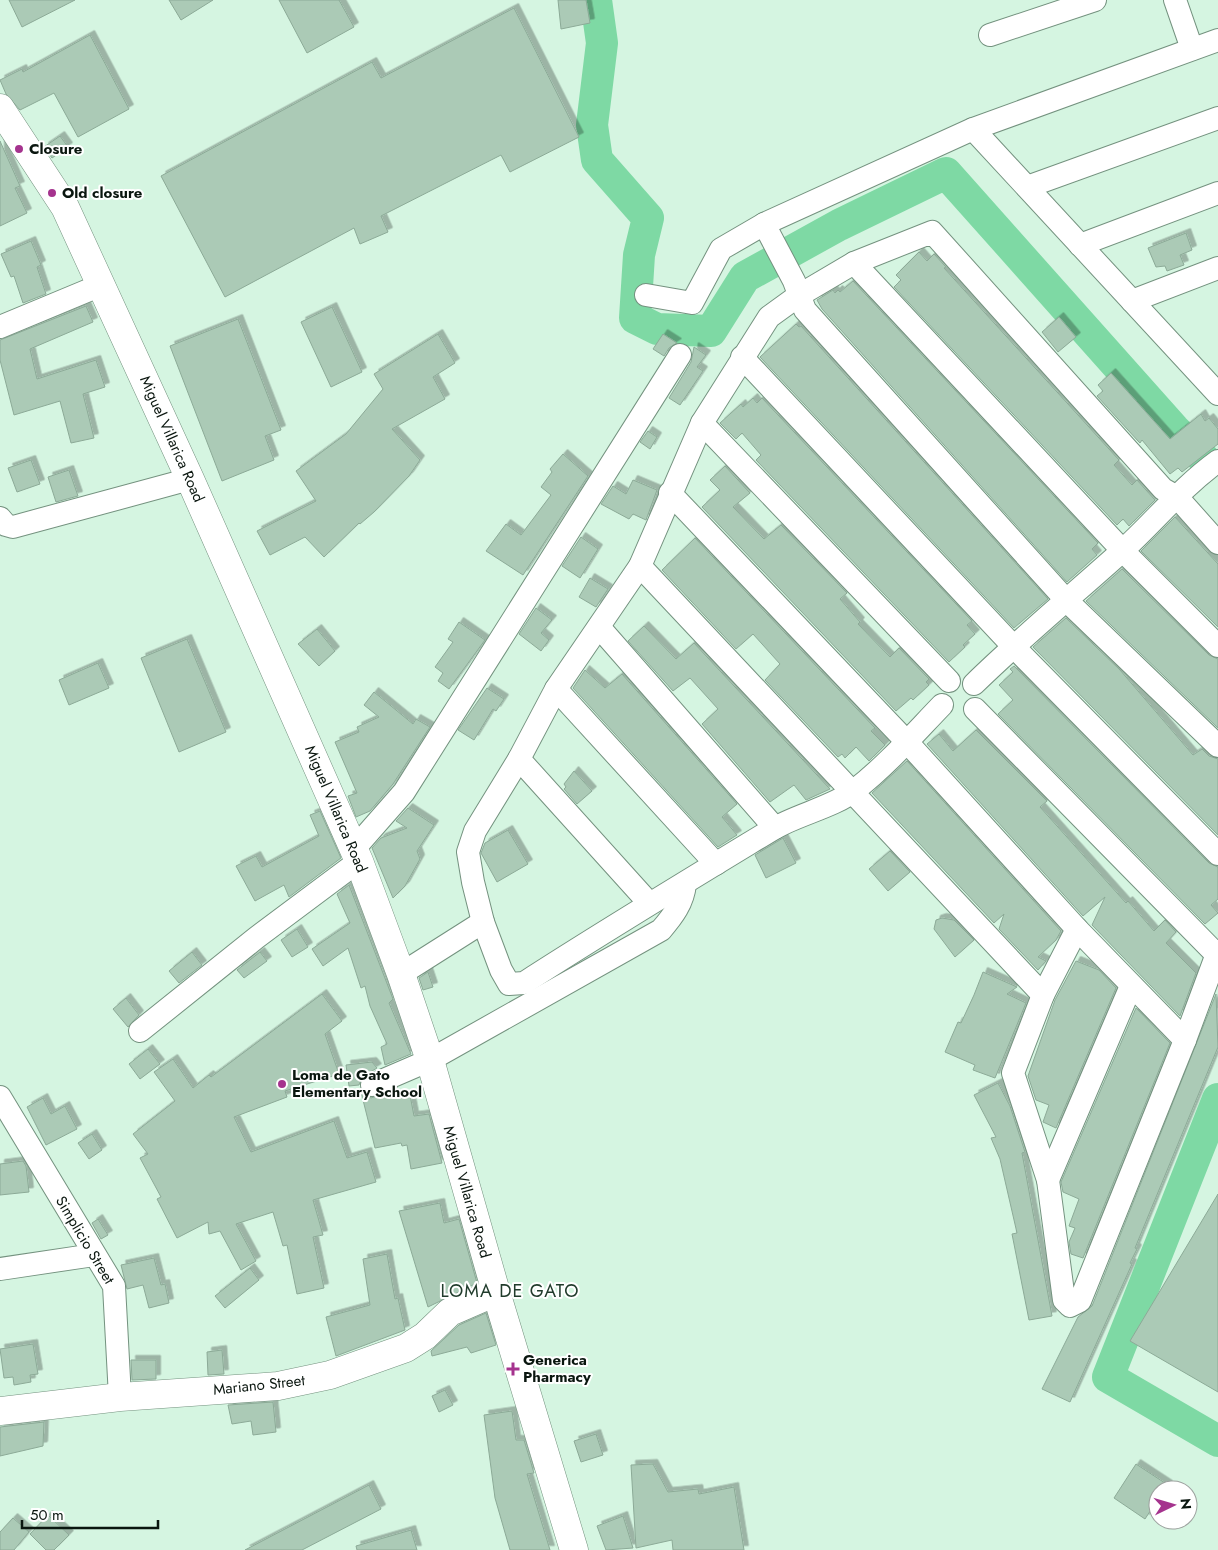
<svg xmlns="http://www.w3.org/2000/svg" width="1218" height="1550" viewBox="0 0 1218 1550" font-family="Jost,sans-serif">
  <style>
    .lines { fill: none; stroke-linecap: round; stroke-linejoin: round }
    .river { stroke: #7ed9a4; stroke-width: 32 }
    .building { fill: #abcab6; stroke: #8caa97; filter: url(#shadow) }
    .minor-casing { stroke: #74927f; stroke-width: 24 }
    .secondary-casing { stroke: #74927f; stroke-width: 29 }
    .minor { stroke: #fff; stroke-width: 22 }
    .secondary { stroke: #fff; stroke-width: 28 }
    .poi-dot { fill: #a5338e; stroke: #fff; stroke-width: 2 }
    .labels { text-anchor: middle; dominant-baseline: central; stroke-width: 4; stroke-linejoin: round; paint-order: stroke }
    .poi-label { font-size: 15px; font-weight: bold; fill: #0a160f; stroke: #fff; text-anchor: start }
    .street-label { font-size: 15px; fill: #0a160f; stroke: #fff }
    .quarter-label { font-size: 18px; letter-spacing: 1px; fill: #213c2c; stroke: #fff }
  </style>
  <defs>
    <filter id="shadow"><feDropShadow dx="4.5" dy="-4.5" stdDeviation="0" flood-color="#0004"/></filter>
  </defs>
  <rect width="100%" height="100%" fill="#d5f5e1"/>
  <g class="lines">
    <!-- river -->
    <g class="river">
      <path d="M596 0 602 43 592 125 597 160 648 218 639 255 635 318 657 329 711 331 745 277 839 225 946 173 1174 429 1204 459"/>
      <path d="M1218 1099 1108 1377 1218 1441"/>
    </g>
  </g>
  <!-- building -->
  <g class="building">
    <path d="M9 0H75L22 27Z"/>
    <path d="M169 0H213L181 20Z"/>
    <path d="M279 0H339L354 27 307 53Z"/>
    <path d="M558 0H586L590 23 561 29Z"/>
    <path d="M514 8 579 137 510 172 501 155 381 216 388 232 360 244 354 228 225 297 161 176 372 62 381 78Z"/>
    <path d="M90 35 129 109 78 137 54 93 20 110 6 94 0 80 22 69 23 72Z"/>
    <path d="M60 136 68 147 52 158 44 147Z"/>
    <path d="M0 141 20 186 15 188 27 213 0 226Z"/>
    <path d="M1186 233 1192 250 1180 255 1184 265 1167 271 1165 266 1156 267 1148 248Z"/>
    <path d="M31 241 41 265 37 267 46 294 23 303 14 276 11 277 1 254Z"/>
    <path d="M919 252 927 261 934 254 946 267 944 268 1119 460 1114 465 1132 485 1137 480 1155 500 1129 526 1123 519 1117 525 894 287 901 280 896 275Z"/>
    <path d="M853 281 1098 543 1092 549 1097 555 1067 582 822 309 817 300 833 290 835 293 838 290 840 292Z"/>
    <path d="M86 306 93 322 30 349 37 379 96 360 105 387 83 394 94 438 71 443 60 401 14 415 0 360V340Z"/>
    <path d="M332 307 362 372 331 387 301 322Z"/>
    <path d="M1059 317 1076 337 1058 352 1042 332Z"/>
    <path d="M238 319 281 430 265 436 274 460 222 481 170 346Z"/>
    <path d="M796 324 799 327 801 326 1048 599 1014 628 760 357Z"/>
    <path d="M438 334 455 363 433 377 445 399 392 429 420 460 409 476 374 512 360 524 359 523 324 557 305 537 270 555 257 531 316 501 296 471 346 434 383 389 374 374Z"/>
    <path d="M663 334 677 343 669 348 664 356 653 349Z"/>
    <path d="M694 347 706 355 697 367 703 371 680 405 669 398 691 362Z"/>
    <path d="M1111 373 1170 439 1201 414 1205 421 1209 418 1218 429V444L1182 472 1178 468 1170 474 1142 440 1140 443 1138 441 1097 396 1103 391 1098 385Z"/>
    <path d="M753 398 757 403 762 398 972 621 967 625 975 634 963 645 965 647 949 662 756 460 761 455 742 433 736 439 720 423 741 404 743 407Z"/>
    <path d="M648 431 657 437 650 449 640 442Z"/>
    <path d="M563 454 588 476 523 575 486 551 506 524 521 535 551 495 541 487 552 472 550 469Z"/>
    <path d="M31 460 40 484 17 492 8 468Z"/>
    <path d="M725 466 750 493 733 507 764 539 781 525 847 593 840 599 860 622 858 624 890 657 899 648 929 679 926 682 929 685 913 700 911 698 896 711 702 507 720 490 710 480Z"/>
    <path d="M69 470 78 496 56 502 48 477Z"/>
    <path d="M633 480 657 490 646 520 633 514 629 519 601 504 613 486 626 494Z"/>
    <path d="M1175 517 1218 564V627L1141 551Z"/>
    <path d="M581 537 598 549 580 578 562 566Z"/>
    <path d="M695 538 875 728 871 731 885 745 869 761 856 747 845 758 842 754 838 757 765 680 780 664 753 634 736 649 662 570Z"/>
    <path d="M1122 569 1209 655 1218 659V728L1086 601Z"/>
    <path d="M590 578 608 589 596 607 579 597Z"/>
    <path d="M536 608 552 620 541 633 549 640 541 651 519 634Z"/>
    <path d="M1066 618 1120 670 1193 755 1202 749 1209 756 1218 759V835L1033 647Z"/>
    <path d="M459 622 485 640 449 689 438 681 443 673 435 667 453 642 448 639Z"/>
    <path d="M644 626 676 659 694 643 830 789 806 800 794 785 770 802 702 724 718 709 690 678 673 691 628 641Z"/>
    <path d="M317 629 335 651 319 666 298 644Z"/>
    <path d="M187 639 226 732 179 752 141 658Z"/>
    <path d="M98 663 109 688 69 705 59 680Z"/>
    <path d="M1014 666 1209 863 1218 867V899L1211 905 1218 913 1205 924 998 714 1013 700 999 685 1013 672 1010 669Z"/>
    <path d="M585 670 605 688 622 674 737 804 722 817 737 835 718 847 573 688Z"/>
    <path d="M487 688 504 699 496 711 493 709 474 740 458 730Z"/>
    <path d="M374 692 413 724 416 719 430 727 393 784 370 811 356 817 348 796 357 793 335 742 359 732 357 727 379 717 364 705Z"/>
    <path d="M976 730 1047 801 1040 807 1126 903 1128 901 1154 931 1165 920 1176 932 1166 943 1196 973 1180 1016 1092 925 1105 897 1083 916 927 744 939 734 953 751Z"/>
    <path d="M907 761 1061 931 1056 940 1038 957 1046 961 1038 970 999 929 1004 914 994 923 872 793Z"/>
    <path d="M574 771 592 791 577 804 564 789 566 787 564 784Z"/>
    <path d="M408 808 434 825 417 851 420 859 405 886 393 898 372 848 381 838 407 828 396 821Z"/>
    <path d="M320 811 341 858 289 897 284 885 255 901 236 866 256 856 262 867 319 836 310 815Z"/>
    <path d="M508 830 528 864 497 882 481 853 485 843Z"/>
    <path d="M783 838 796 863 766 878 755 855Z"/>
    <path d="M890 851 910 872 888 891 869 869Z"/>
    <path d="M349 885 393 999 389 1003 411 1054 385 1065 381 1047 387 1044 370 1006 365 986 361 988 348 948 323 966 312 949 350 923 337 894Z"/>
    <path d="M942 918 954 920 974 940 955 957 934 929 936 920Z"/>
    <path d="M297 929 308 947 292 957 281 940Z"/>
    <path d="M192 952 202 965 179 983 169 971Z"/>
    <path d="M260 952 267 961 244 978 237 970Z"/>
    <path d="M1076 961 1099 970 1116 988 1056 1128 1043 1122 1049 1105 1036 1100 1028 1076 1055 1000Z"/>
    <path d="M428 972 433 987 423 990 419 978Z"/>
    <path d="M983 972 1017 987 1007 994 1026 1003 995 1078 973 1070 975 1065 945 1052 958 1022 961 1023 974 995Z"/>
    <path d="M322 994 342 1021 325 1034 339 1074 285 1091 287 1097 234 1117 251 1152 334 1121 347 1158 367 1152 376 1182 313 1200 323 1235 313 1237 324 1288 297 1294 287 1245 283 1246 273 1212 236 1224 256 1261 241 1270 220 1231 209 1234 208 1222 177 1238 157 1199 161 1197 140 1158 148 1154 133 1134 175 1101 154 1072 173 1059 193 1088 209 1075 211 1077Z"/>
    <path d="M1216 994 1218 1047 1135 1248 1137 1249 1130 1263 1132 1264 1070 1402 1042 1389 1078 1317 1092 1306Z"/>
    <path d="M126 998 139 1015 128 1027 113 1009Z"/>
    <path d="M1136 1008 1170 1043 1083 1258 1071 1254 1069 1242 1075 1228 1069 1226 1079 1199 1063 1192 1061 1182Z"/>
    <path d="M148 1049 160 1064 140 1079 129 1064Z"/>
    <path d="M372 1062 377 1068 362 1077 359 1085 349 1086 346 1065Z"/>
    <path d="M998 1083 1010 1106 1025 1152 1022 1153 1052 1316 1029 1320 1012 1234 1017 1233 1000 1159 991 1138 996 1137 974 1095Z"/>
    <path d="M392 1091 395 1098 410 1095 414 1116 429 1114 442 1163 411 1169 407 1145 402 1146 401 1143 375 1148 361 1092 371 1098Z"/>
    <path d="M43 1098 51 1114 65 1106 77 1129 46 1145 27 1107Z"/>
    <path d="M92 1134 102 1150 89 1159 78 1143Z"/>
    <path d="M23 1161 26 1166 29 1192 0 1195V1164Z"/>
    <path d="M1218 1194V1392L1130 1341Z"/>
    <path d="M440 1203 444 1223 459 1219 477 1283 428 1307 399 1211Z"/>
    <path d="M98 1219 108 1235 101 1239 92 1223Z"/>
    <path d="M387 1254 395 1299 398 1298 405 1330 336 1356 326 1317 370 1305 363 1259Z"/>
    <path d="M154 1258 161 1285 165 1284 169 1303 149 1308 143 1285 127 1289 121 1265Z"/>
    <path d="M250 1268 259 1280 225 1308 215 1296Z"/>
    <path d="M486 1313 496 1345 471 1353 467 1347 432 1356 431 1351 459 1325Z"/>
    <path d="M33 1344 38 1374 30 1375 31 1382 14 1385 13 1377 4 1378 0 1349Z"/>
    <path d="M222 1350 224 1374 208 1375 207 1352Z"/>
    <path d="M131 1360H156V1379L132 1380Z"/>
    <path d="M445 1390 453 1405 439 1412 432 1396Z"/>
    <path d="M273 1402 276 1432 253 1435 251 1421 232 1424 228 1405Z"/>
    <path d="M512 1411 516 1440H524L534 1473 527 1474 550 1550H510L495 1498 484 1415Z"/>
    <path d="M44 1422 43 1446 0 1456V1427Z"/>
    <path d="M596 1434 603 1455 581 1462 574 1441Z"/>
    <path d="M653 1464 668 1492 698 1489 699 1494 734 1487 744 1550H673L672 1540 636 1548 631 1465Z"/>
    <path d="M1136 1464 1168 1485 1164 1490H1158V1499L1145 1519 1114 1498Z"/>
    <path d="M369 1485 381 1509 302 1550H245Z"/>
    <path d="M48 1515 69 1535 54 1550H46L30 1534Z"/>
    <path d="M623 1516 633 1548 606 1550 597 1526Z"/>
    <path d="M13 1518 29 1532 14 1550H0V1532Z"/>
    <path d="M411 1530 417 1550H357L356 1546Z"/>
  </g>
  <g class="lines">
    <!-- minor casing -->
    <g class="minor-casing">
      <g id="minor">
        <path d="M1175 0 1192 49"/>
        <path d="M990 35 1095 0"/>
        <path d="M973 129 1218 394"/>
        <path d="M1027 187 1218 118"/>
        <path d="M764 224 794 281 805 310 1066 600 1218 746"/>
        <path d="M1080 245 1218 193"/>
        <path d="M854 263 1123 551 1218 646"/>
        <path d="M646 295 692 303 721 249 764 224 973 129 1218 40"/>
        <path d="M1132 301 1218 268"/>
        <path d="M0 327 101 285"/>
        <path d="M742 357 1013 646 1218 854"/>
        <path d="M702 423 949 681"/>
        <path d="M670 493 907 742 1077 929 1185 1040"/>
        <path d="M0 518 6 525 13 527 190 479"/>
        <path d="M640 566 1043 995"/>
        <path d="M599 627 775 828"/>
        <path d="M974 684C1021 638 1072 596 1121 552 1154 522 1182 487 1218 461"/>
        <path d="M556 689 716 864"/>
        <path d="M942 705C914 734 887 765 855 790 836 806 796 815 773 829 689 880 606 930 524 983L509 984 501 970 483 922 473 882 468 852 475 831 519 759 556 689 640 566 702 423 769 317 798 296 854 263 932 232 1163 489 1177 497 1218 543"/>
        <path d="M975 709 1217 955"/>
        <path d="M519 759 649 903"/>
        <path d="M354 849 404 792 680 355"/>
        <path d="M1077 929 1043 995 1013 1073 1048 1180 1064 1300 1070 1306 1080 1301 1185 1040 1218 951"/>
        <path d="M401 974 483 922"/>
        <path d="M140 1031 256 938 359 861"/>
        <path d="M372 1085 430 1060 661 930C673 916 683 903 685 884"/>
        <path d="M0 1097 114 1286 120 1397"/>
        <path d="M1048 1180 1131 986"/>
        <path d="M0 1269 94 1255"/>
      </g>
    </g>
    <!-- secondary casing -->
    <g class="secondary-casing">
      <g id="secondary">
        <path d="M0 108 65 207 190 479 359 861 401 974 430 1060 496 1292 574 1550"/>
        <path d="M0 1411 120 1397 278 1386 330 1375 406 1348 425 1336 450 1312 496 1292"/>
      </g>
    </g>
    <!-- minor -->
    <use href="#minor" class="minor"/>
    <!-- secondary -->
    <use href="#secondary" class="secondary"/>
  </g>
  <!-- markers -->
  <g class="poi-dot">
    <circle cx="19" cy="149" r="5"/>
    <circle cx="52" cy="193" r="5"/>
    <circle cx="282" cy="1084" r="5"/>
    <path d="M510.5 1361.5h5v5h5v5h-5v5h-5v-5h-5v-5h5z"/>
  </g>
  <g class="labels">
    <!-- poi labels -->
    <g class="poi-label">
      <text x="29" y="149">Closure</text>
      <text x="62" y="193">Old closure</text>
      <text x="292" y="1075">Loma de Gato<tspan x="292" dy="17">Elementary School</tspan></text>
      <text x="523" y="1360">Generica<tspan x="523" dy="17">Pharmacy</tspan></text>
    </g>
    <!-- street labels -->
    <g class="street-label">
      <text transform="translate(172 439) rotate(66)">Miguel Villarica Road</text>
      <text transform="translate(336 809) rotate(67)">Miguel Villarica Road</text>
      <text transform="translate(467 1192) rotate(74)">Miguel Villarica Road</text>
      <text transform="translate(85 1240) rotate(59)">Simplicio Street</text>
      <text transform="translate(259 1385) rotate(-6)">Mariano Street</text>
    </g>
    <!-- quarter labels -->
    <g class="quarter-label">
      <text x="510" y="1291">LOMA DE GATO</text>
    </g>
  </g>
  <!-- north arrow -->
  <g transform="translate(1173 1505) rotate(85)"><circle r="24" fill="#ffffff" stroke="#9da29f"/>
  <path d="M0-4L9 19L0 12L-9 19Z" fill="#a5338e"/>
  <text y="-8" font-size="14" font-weight="bold" text-anchor="middle" fill="#0a160f">N</text>
  </g>
  <!-- scale -->
  <path d="M22 1520v8h136v-8" fill="none" stroke="#0a160f" stroke-width="2.5"/>
  <text x="30" y="1520" font-size="15" fill="#0a160f" stroke="#ffffff" stroke-width="4" paint-order="stroke">50 m</text>
</svg>
